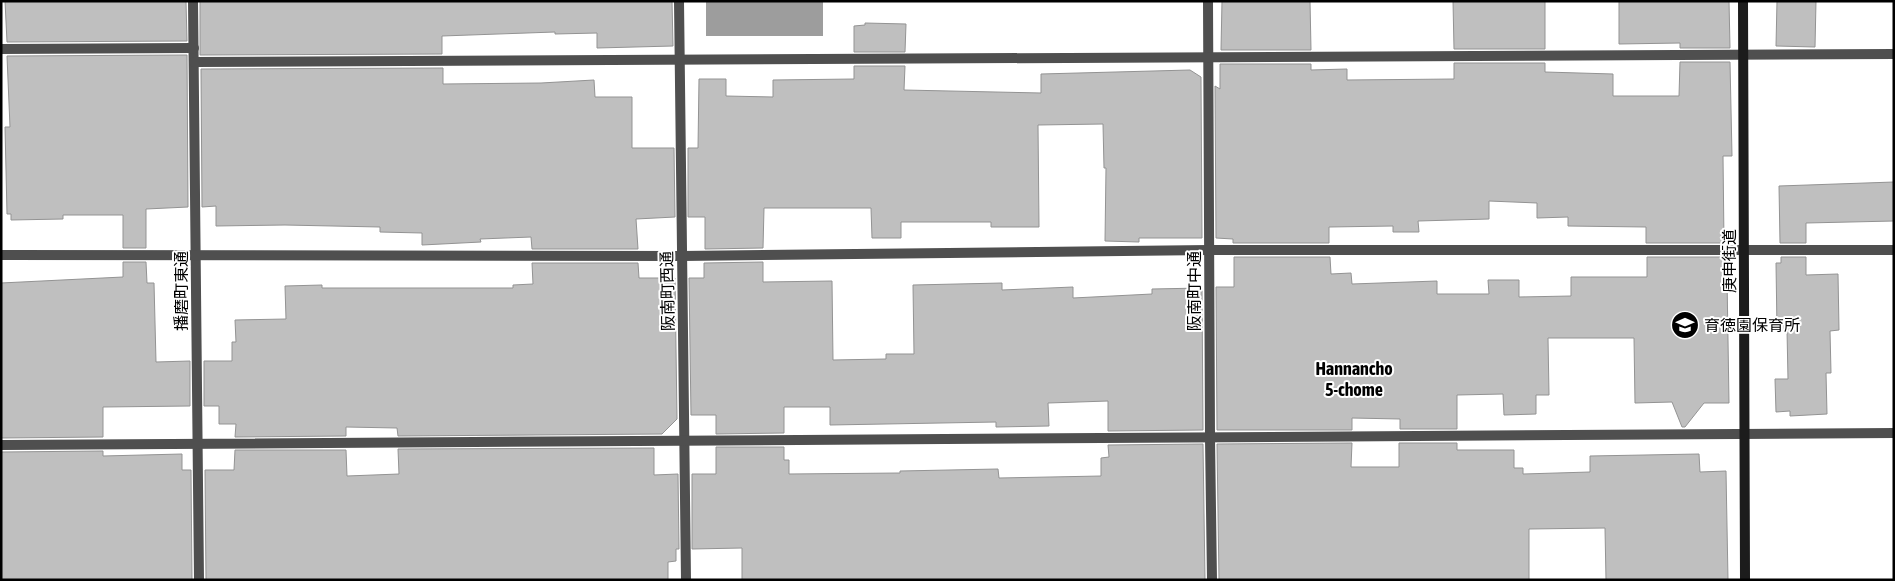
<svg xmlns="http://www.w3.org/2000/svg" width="1895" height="581" viewBox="0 0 1895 581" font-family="'Asap Condensed','Noto Sans JP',sans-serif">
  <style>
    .water { fill: #9d9d9d }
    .building { fill: #bfbfbf; stroke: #939393 }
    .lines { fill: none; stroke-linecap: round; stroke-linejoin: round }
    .street { stroke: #4f4f4f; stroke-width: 10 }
    .secondary { stroke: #1c1c1c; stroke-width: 10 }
    .labels { text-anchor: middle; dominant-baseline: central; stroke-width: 4; stroke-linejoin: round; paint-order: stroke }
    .street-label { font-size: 16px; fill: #000; stroke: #fff }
    .poi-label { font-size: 16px; fill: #000; stroke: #fff; text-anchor: start }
    .neighbourhood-label { font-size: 18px; font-weight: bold; fill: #000; stroke: #fff }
  </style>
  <rect width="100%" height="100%" fill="#fff"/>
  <!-- water -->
  <rect class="water" x="706" y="1" width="117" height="35"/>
  <!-- building -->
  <g class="building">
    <path d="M5 1H186L187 41 7 42Z"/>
    <path d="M200 1H672L673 46 597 48V33L555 34V32L442 36V54L200 55Z"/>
    <path d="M1222 1H1310L1311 50H1221Z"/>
    <path d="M1453 1H1545V49H1454Z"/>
    <path d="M1619 1H1729L1730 48H1680V43L1619 44Z"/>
    <path d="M1777 1H1816L1815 47 1776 46Z"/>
    <path d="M865 23 906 24 905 52H854V26L865 25Z"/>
    <path d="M187 55 188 207 146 209V248H123V215H63V219L11 220V214H7L5 127H10L7 56Z"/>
    <path d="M1680 62H1730L1732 156H1723L1724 243H1646V227L1568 226V217L1537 218V203L1489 201V219L1418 221 1419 232H1393V226L1329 227V243H1233V239L1216 238 1215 86 1220 89V64H1311V70L1347 69V80L1454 79V63H1545V72L1613 74V96H1679Z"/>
    <path d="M854 66H905L904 90 1041 93V74L1190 70 1201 77 1202 238H1139V242L1105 241 1106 168H1104L1103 124 1038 125 1039 227H991V222H901V238H872L871 208H764L763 248 705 249V217H688V148H698L699 79H726V96L773 97V80L854 79Z"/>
    <path d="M443 68V84L541 83 594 80 595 97H632V148H674L675 217 636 219 638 249H532L531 237 480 239 481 242 422 245V233L380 232V227L285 225 216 226V206L202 207 201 69Z"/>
    <path d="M1894 182V221L1806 223V243H1780L1779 186Z"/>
    <path d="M1234 257H1330L1331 274 1351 273 1352 284 1437 281V294H1489L1488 280H1519V297L1571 296V277H1647V257H1724V277H1727L1729 403H1704L1685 427H1682L1672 402 1635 403 1634 338H1548L1549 395H1536V414L1504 415 1503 394 1457 395V429H1400V419L1352 418V430H1217L1216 287H1234Z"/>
    <path d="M1781 257H1806V275L1838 274 1839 330 1830 331 1831 373H1826L1827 414 1790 416V411L1776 412 1775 379H1788L1787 330H1777L1776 263H1781Z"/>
    <path d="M123 262H146L147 283H154L156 362 190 361V406L103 407V437L1 438V283L123 277Z"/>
    <path d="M763 262V282L832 281 833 360 886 359V354H914L913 285 1002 283V290L1073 287V298L1152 294V289L1202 288 1203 430 1108 431V401L1048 403 1049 426 996 427V422L830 425V407H784V433L716 434V415H691L689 278H704V263Z"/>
    <path d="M532 263H638L639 278H675L677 419 662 434 398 436 397 428 346 427V436L235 437 236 424H219V406H204V361H232V342H236L235 320 286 319 285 286 322 285V288H513V285L533 284Z"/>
    <path d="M1352 443 1351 467H1399V443H1457V450H1514V468H1523V474L1590 472V456L1699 454 1700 472 1726 471 1728 580H1606L1605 528 1529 529V580H1219L1217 444Z"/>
    <path d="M1203 444 1205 580H742V548L692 549V474H716V447H784V460H789V474L900 473V471L998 469 999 478 1101 476V458L1109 457 1108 445Z"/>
    <path d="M654 448V475L678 474 679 549H676V561L668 562V580H206L205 470H234L235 450H346L347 476 399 474 398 449Z"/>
    <path d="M103 451V456L182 454V470H191L192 580H1V452Z"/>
  </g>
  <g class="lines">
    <!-- street -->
    <g class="street">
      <path d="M193 1 199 580"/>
      <path d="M679 1 686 580"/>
      <path d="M1208 1 1210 438 1212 580"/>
      <path d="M1 49 194 48"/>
      <path d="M194 62 1894 54"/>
      <path d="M1 255 682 256 1209 250H1894"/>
      <path d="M1 445 1894 433"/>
    </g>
    <!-- secondary -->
    <path class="secondary" d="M1743 1 1745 580"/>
  </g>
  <!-- icons -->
  <defs>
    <g id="school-disc" transform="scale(1.4375)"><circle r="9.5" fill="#000" stroke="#fff"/><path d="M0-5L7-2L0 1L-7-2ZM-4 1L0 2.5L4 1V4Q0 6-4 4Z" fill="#fff"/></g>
  </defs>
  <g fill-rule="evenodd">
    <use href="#school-disc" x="1685" y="325"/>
  </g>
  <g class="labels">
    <!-- street labels -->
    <g class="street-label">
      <text transform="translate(1729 261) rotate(-90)">庚申街道</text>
      <text transform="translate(181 291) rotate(-90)">播磨町東通</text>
      <text transform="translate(667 291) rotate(-91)">阪南町西通</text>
      <text transform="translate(1194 291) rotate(-90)">阪南町中通</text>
    </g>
    <!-- poi labels -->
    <g class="poi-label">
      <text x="1704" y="325">育徳園保育所</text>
    </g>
    <!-- neighbourhood labels -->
    <g class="neighbourhood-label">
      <text x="1354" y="368">Hannancho<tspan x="1354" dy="21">5-chome</tspan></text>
    </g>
  </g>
  <!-- border -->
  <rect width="1895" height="581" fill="none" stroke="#000000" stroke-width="5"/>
</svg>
